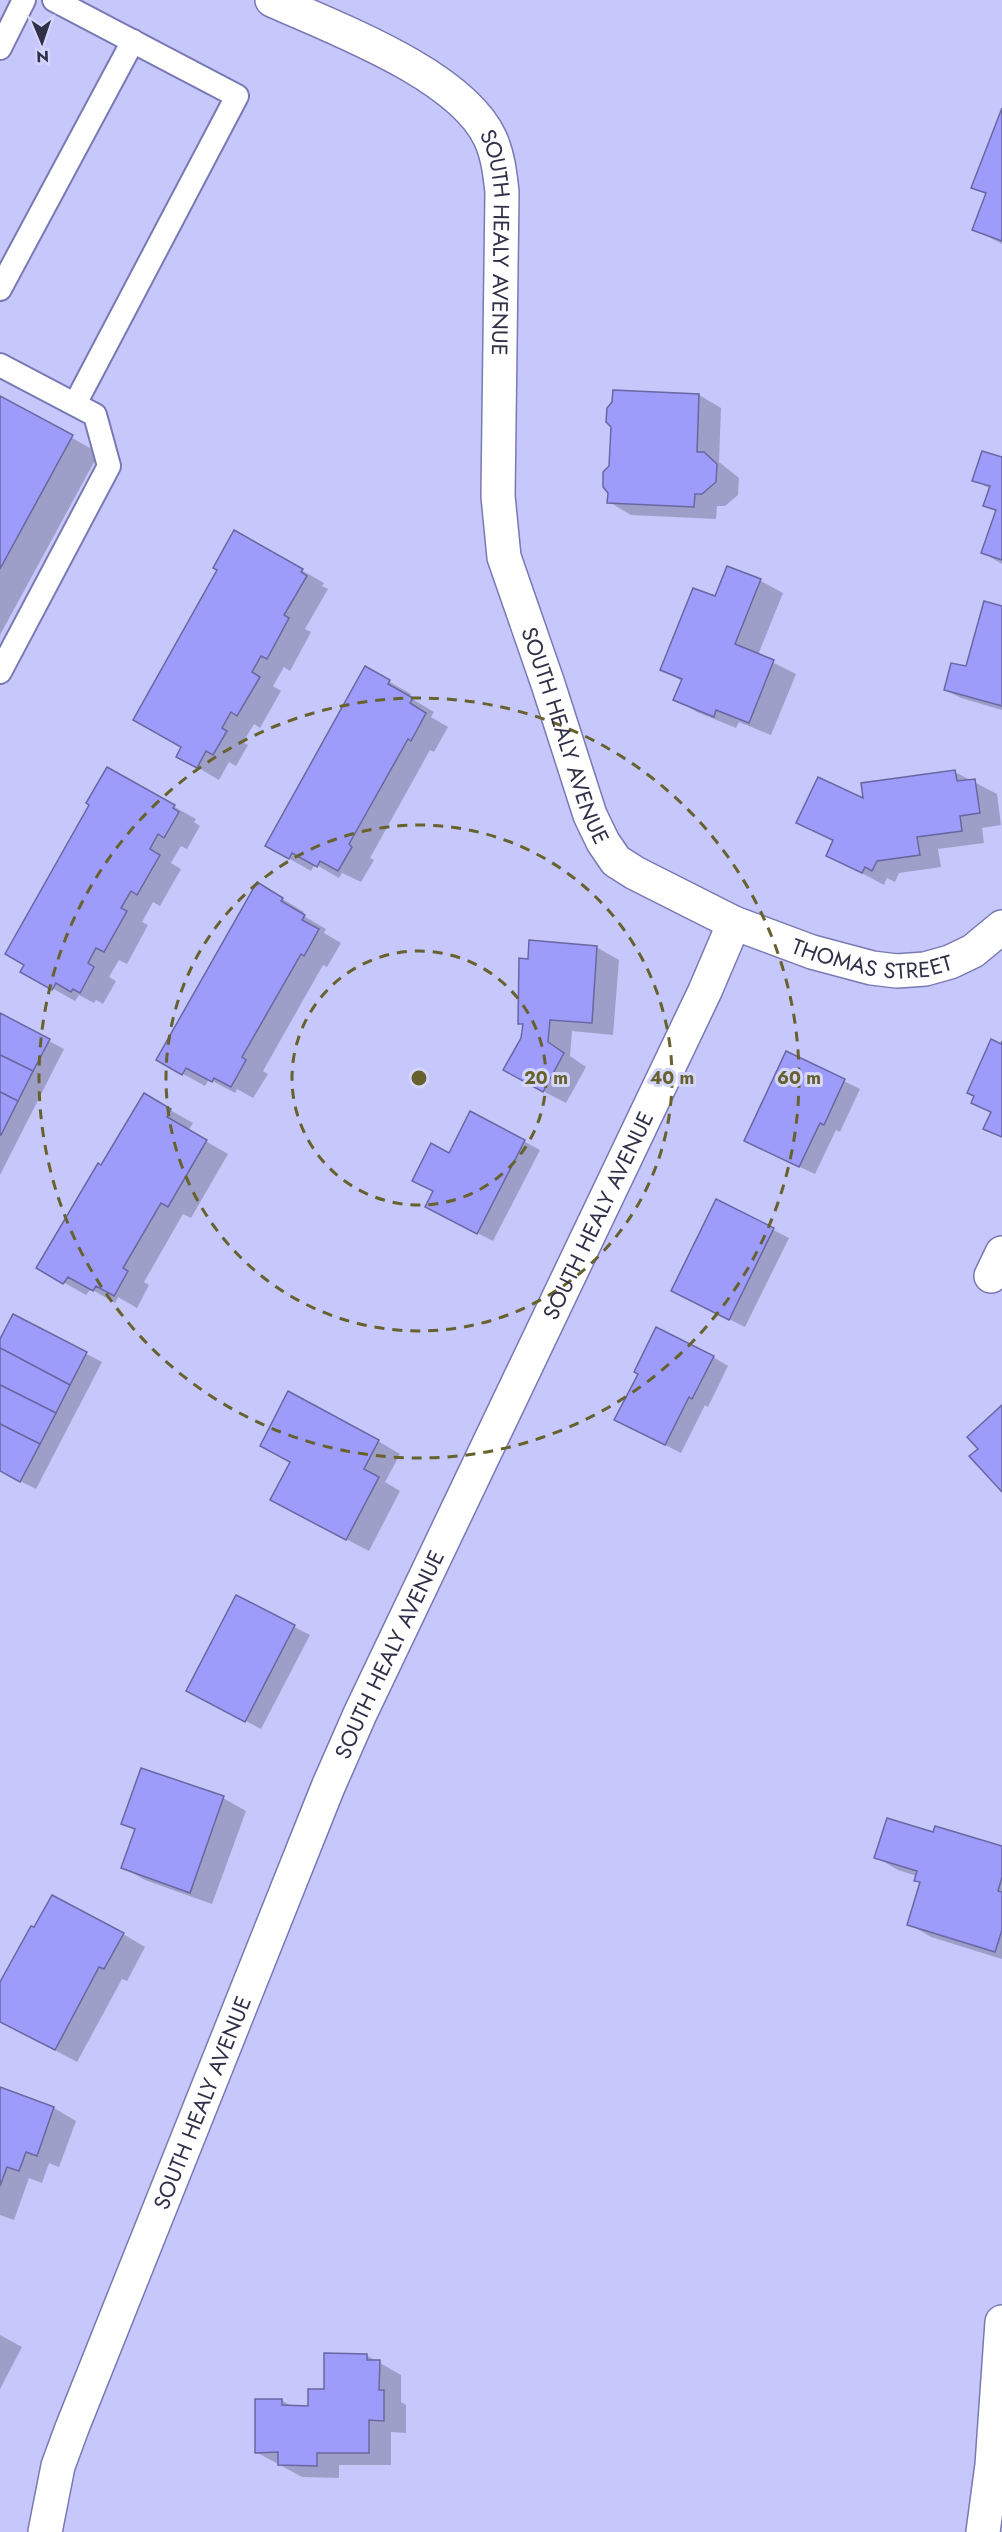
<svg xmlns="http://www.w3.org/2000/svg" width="1002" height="2532" viewBox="0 0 1002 2532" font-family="Jost,sans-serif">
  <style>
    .shadow { fill: #0003 }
    .building { fill: #9e9cfa; stroke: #6867a1; stroke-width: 1.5 }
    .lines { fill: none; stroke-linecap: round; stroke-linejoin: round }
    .lane-casing { stroke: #7979b4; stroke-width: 26 }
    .street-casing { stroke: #7979b4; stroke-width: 36 }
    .lane { stroke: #fff; stroke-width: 22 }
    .street { stroke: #fff; stroke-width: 33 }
    .ring { fill: none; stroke: #66612d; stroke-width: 3; stroke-dasharray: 10 8 }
    .labels { text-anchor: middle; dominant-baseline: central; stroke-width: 6; stroke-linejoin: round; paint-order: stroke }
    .street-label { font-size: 22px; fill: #303049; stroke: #d4d6fd }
    .centre { fill: #66612d; stroke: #d4d6fd; stroke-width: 3 }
    .ring-label { font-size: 18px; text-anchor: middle; font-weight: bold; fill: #66612d; stroke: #d4d6fd; stroke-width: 6; stroke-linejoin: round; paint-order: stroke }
  </style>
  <rect width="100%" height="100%" fill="#c6c7fb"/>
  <!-- shadow -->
  <g class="shadow">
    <path d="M1002 112V244L974 229 987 195 973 187Z"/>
    <path d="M699 395 721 408 719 462 739 478 738 495 725 506H717L716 519 631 515 609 502Z"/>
    <path d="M0 398 99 453 0 635Z"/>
    <path d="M1002 459V564L983 553 997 512 985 505 991 489 974 480Z"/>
    <path d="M235 532 324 583 322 586 328 589 305 629 311 632 290 671 284 667 273 686 281 691 260 728 254 724 243 742 248 745 236 766 229 762 219 780 178 756 183 747 219 569Z"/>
    <path d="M728 568 761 581 783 593 758 655 796 674 771 735 739 722 736 728 697 712 675 699 682 681 662 669 715 598Z"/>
    <path d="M1002 608V710L961 698 945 690 967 668Z"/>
    <path d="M365 668 411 694 409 697 434 712 431 717 448 727 434 752 430 750 370 858 374 860 361 882 342 873 339 878 315 864 311 871 267 846Z"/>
    <path d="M107 769 196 819 194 822 200 826 187 849 181 846 171 863 181 869 160 906 153 902 142 922 148 925 127 964 119 960 109 977 116 981 103 1004 96 1000 94 1003 79 995 75 1001 22 971Z"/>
    <path d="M955 772 997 794 1001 825 982 828 984 843 938 849 941 867 899 873 895 882 887 878 884 885 828 855 834 842 798 823Z"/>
    <path d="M258 884 304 912 302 915 326 929 324 933 341 943 327 967 323 965 263 1071 268 1074 253 1098 237 1089 235 1093 209 1079 205 1086 158 1060Z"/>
    <path d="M596 947 619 960 613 1035 572 1031 570 1056 586 1067 566 1103 527 1083 523 1038 524 1025 520 1023 529 960Z"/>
    <path d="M0 1015 64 1049 0 1175Z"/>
    <path d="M787 1053 860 1089 840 1132 836 1130 815 1174 761 1149Z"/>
    <path d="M144 1095 193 1123 188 1131 228 1154 191 1218 183 1214 144 1282 149 1285 137 1308 118 1297 115 1303 91 1289 86 1295 38 1268Z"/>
    <path d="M471 1113 540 1150 493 1241 443 1215 449 1155Z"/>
    <path d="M717 1201 789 1238 745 1327 688 1299Z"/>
    <path d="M14 1316 102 1362 36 1489 0 1471V1343Z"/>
    <path d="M713 1357 728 1366 708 1407 705 1405 681 1453 632 1428Z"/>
    <path d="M378 1441 400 1454 385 1482 400 1491 369 1551 294 1512 292 1462Z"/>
    <path d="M237 1597 310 1635 261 1729 204 1699Z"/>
    <path d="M141 1770 223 1798 246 1811 212 1904 145 1880 123 1868 136 1831 123 1823Z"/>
    <path d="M1002 1848V1959L931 1937 909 1924 922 1883 916 1880 917 1876 898 1870 876 1857Z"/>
    <path d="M123 1934 145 1947 127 1981 122 1979 77 2062 0 2021V1985Z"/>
    <path d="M0 2089 54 2108 76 2121 59 2167 49 2163 42 2183 29 2178 14 2220 0 2215Z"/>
    <path d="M0 2335 22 2347 0 2389Z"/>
    <path d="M366 2355 401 2375V2402L406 2405V2433L391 2432V2465H339V2478L302 2477 256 2452 281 2400 293 2407H309Z"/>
  </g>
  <!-- building -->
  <g class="building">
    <path d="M1002 108V241L972 230 986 193 971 188Z"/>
    <path d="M613 390 699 394 697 452H704L717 464 716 482 702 494H695L694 507 607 503 608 493 603 487V472L609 466 611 427 606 422 607 408 612 402Z"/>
    <path d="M0 396 73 435 0 569Z"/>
    <path d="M982 451 1002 457V560L981 553 996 510 983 506 990 486 972 481Z"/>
    <path d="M234 530 303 569 301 572 307 576 284 615 289 618 267 659 261 656 252 672 260 677 237 716 231 712 222 728 227 731 213 755 206 751 197 768 176 757 181 747 133 720 217 570 213 568Z"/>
    <path d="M727 566 761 579 735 644 774 660 749 723 716 710 714 717 673 700 682 679 660 670 693 588 715 596Z"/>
    <path d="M984 601 1002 606V706L944 690 951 663 966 666Z"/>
    <path d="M365 666 390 680 388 684 413 698 410 703 426 713 411 741 408 739 349 844 352 847 338 871 320 861 317 867 292 853 289 859 265 846Z"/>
    <path d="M107 767 175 805 173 808 179 812 164 838 158 834 150 849 160 855 137 895 131 891 121 908 127 911 104 952 96 948 88 963 94 967 80 993 73 989 71 992 56 983 52 990 20 972 24 965 5 954 89 805 86 803Z"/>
    <path d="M955 770 957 781 975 779 980 813 960 816 962 831 917 837 920 855 877 861 872 871 865 867 862 873 826 856 833 840 796 823 818 777 863 798 861 783Z"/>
    <path d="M257 882 283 898 281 901 305 915 302 920 319 929 304 956 301 954 242 1057 246 1060 231 1087 214 1078 212 1082 186 1068 182 1075 156 1060Z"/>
    <path d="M529 940 597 946 592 1023 550 1020 548 1042 564 1053 543 1092 503 1070 521 1038 523 1024H518L519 958 528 959Z"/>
    <path d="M0 1013 50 1039 33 1071 0 1055Z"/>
    <path d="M991 1039 1001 1044 1002 1041V1137L983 1129 991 1112 971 1103 974 1096 967 1093Z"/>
    <path d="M786 1051 845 1079 824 1125 820 1123 799 1167 744 1141Z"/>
    <path d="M0 1055 33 1071 18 1101 0 1092Z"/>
    <path d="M0 1092 18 1101 1 1135H0Z"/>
    <path d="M144 1093 171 1109 167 1117 207 1140 168 1207 161 1203 123 1268 128 1271 114 1296 96 1286 93 1291 68 1277 63 1284 36 1268 98 1163 101 1165Z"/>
    <path d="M470 1111 525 1140 477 1234 425 1207 433 1191 412 1181 431 1143 449 1153Z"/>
    <path d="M716 1199 774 1228 729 1320 671 1291Z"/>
    <path d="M13 1314 87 1352 70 1385 0 1348V1339Z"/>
    <path d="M656 1327 714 1356 692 1399 689 1397 665 1445 614 1420 638 1374 634 1372Z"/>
    <path d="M0 1348 70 1385 56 1413 0 1385Z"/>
    <path d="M0 1385 56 1413 40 1444 0 1424Z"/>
    <path d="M288 1391 379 1440 364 1469 379 1477 346 1540 270 1500 290 1462 260 1446Z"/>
    <path d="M1002 1405V1492L969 1456 978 1449 967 1437Z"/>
    <path d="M0 1424 40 1444 20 1482 0 1471Z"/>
    <path d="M236 1595 295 1625 245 1722 186 1691Z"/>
    <path d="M141 1768 224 1796 190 1893 121 1868 135 1829 121 1824Z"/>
    <path d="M887 1818 933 1832 935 1826 1002 1846V1877L998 1891 1002 1892V1930L995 1952 907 1925 920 1882 914 1881 917 1871 874 1858Z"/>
    <path d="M52 1895 124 1933 104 1969 99 1967 55 2050 0 2022V1982L31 1926 34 1927Z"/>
    <path d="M0 2087 54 2107 37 2156 26 2152 19 2171 7 2167 0 2186Z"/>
    <path d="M324 2353 367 2354V2360H380L379 2390H384V2421L369 2420V2453H317V2466L278 2465V2452L255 2453V2399H282V2405L308 2406V2389H324Z"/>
  </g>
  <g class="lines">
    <!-- lane casing -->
    <g class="lane-casing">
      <g id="lane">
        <path d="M54 0 237 96 75 404"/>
        <path d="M0 48 24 0"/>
        <path d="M0 289 133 41"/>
        <path d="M0 365 95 415 109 466 0 672"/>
      </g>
    </g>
    <!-- street casing -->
    <g class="street-casing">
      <g id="street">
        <path id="s1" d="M272 0C334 28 460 74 490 138 498 155 500 174 502 192L498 496 504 557 548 684 590 815 603 842 616 861 635 873 734 923 812 952 872 968 897 971 925 969 950 962 973 951 1002 927"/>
        <path d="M991 1276 1002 1253"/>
        <path id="s2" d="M45 2532 58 2466 72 2428 328 1787 360 1714 705 991 734 923"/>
        <path d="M983 2532 992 2465 1002 2322"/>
      </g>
    </g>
    <!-- lane -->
    <use href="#lane" class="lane"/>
    <!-- street -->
    <use href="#street" class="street"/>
  </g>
  <!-- distance rings -->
  <g class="ring">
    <circle cx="419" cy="1078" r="127"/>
    <circle cx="419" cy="1078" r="253"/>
    <circle cx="419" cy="1078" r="380"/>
  </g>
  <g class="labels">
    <!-- street labels -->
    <g class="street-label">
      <text stroke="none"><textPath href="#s1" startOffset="368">SOUTH HEALY AVENUE</textPath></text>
      <text stroke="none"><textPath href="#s1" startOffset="872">SOUTH HEALY AVENUE</textPath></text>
      <text stroke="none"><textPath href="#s1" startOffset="1286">THOMAS STREET</textPath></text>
      <text stroke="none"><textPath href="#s2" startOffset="1430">SOUTH HEALY AVENUE</textPath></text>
      <text stroke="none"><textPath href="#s2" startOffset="944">SOUTH HEALY AVENUE</textPath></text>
      <text stroke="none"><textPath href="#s2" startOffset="458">SOUTH HEALY AVENUE</textPath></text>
    </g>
  </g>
  <circle cx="419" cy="1078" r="9" class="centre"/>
  <g class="ring-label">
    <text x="546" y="1084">20 m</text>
    <text x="672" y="1084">40 m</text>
    <text x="799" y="1084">60 m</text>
  </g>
  <!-- north arrow -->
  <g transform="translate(42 42) rotate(178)" stroke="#d4d6fd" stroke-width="4.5" paint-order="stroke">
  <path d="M0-4.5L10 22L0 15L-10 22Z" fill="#303049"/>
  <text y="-9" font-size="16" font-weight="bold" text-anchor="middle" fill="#303049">N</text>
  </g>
</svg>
